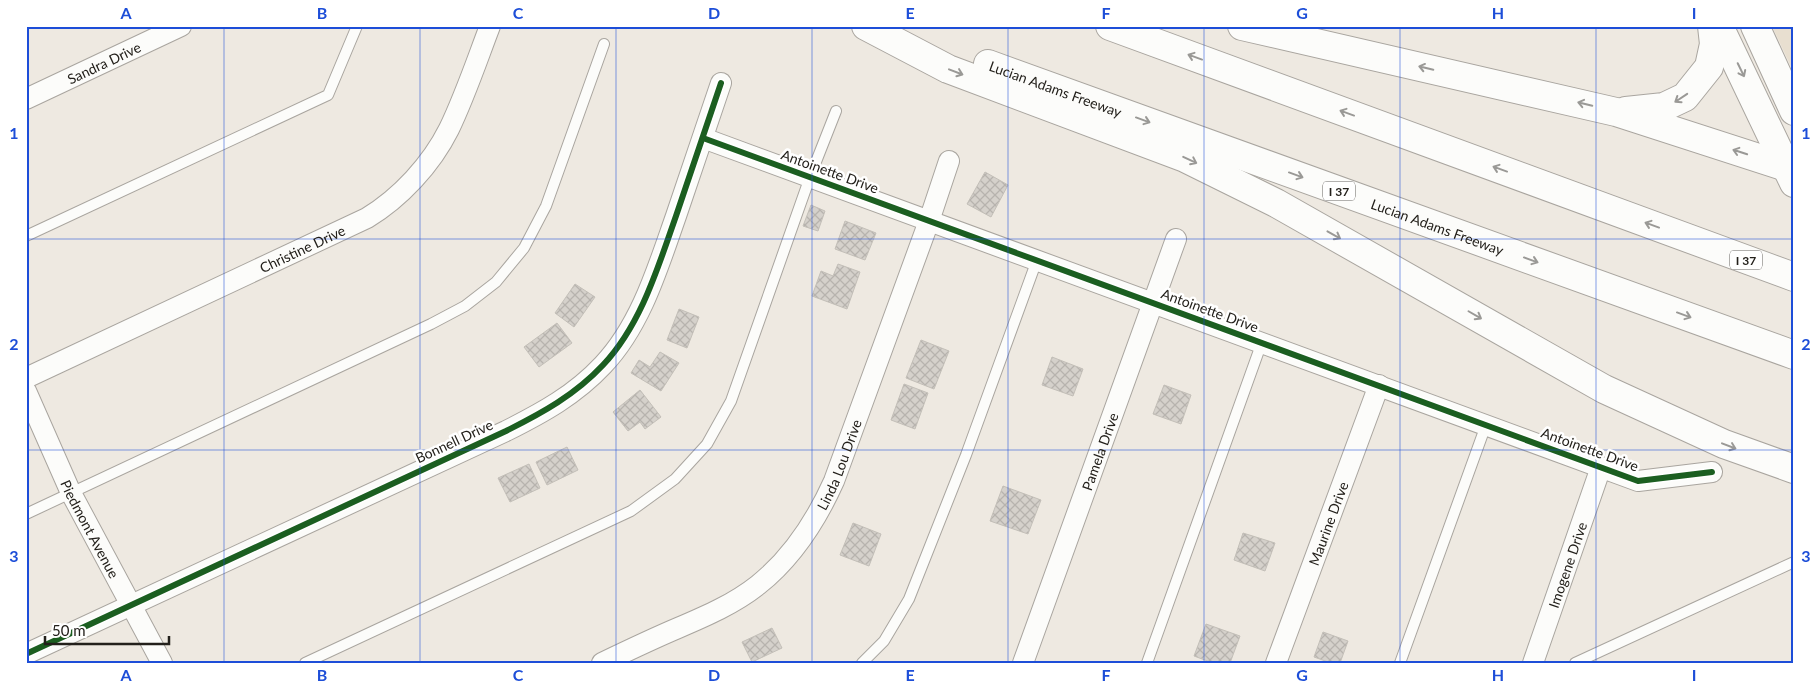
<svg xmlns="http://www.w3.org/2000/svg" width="1820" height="689" viewBox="0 0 1820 689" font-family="Lato,sans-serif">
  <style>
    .built { fill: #e8dfd0 }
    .building { fill: url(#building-cross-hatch); stroke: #c3bfb8 }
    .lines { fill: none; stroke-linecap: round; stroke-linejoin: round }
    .service-casing { stroke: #a9a59f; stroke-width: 12 }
    .minor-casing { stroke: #a9a59f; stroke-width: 22 }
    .secondary-casing { stroke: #a9a59f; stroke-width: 30 }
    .motorway-casing { stroke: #a9a59f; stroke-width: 30 }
    .service { stroke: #fcfcfa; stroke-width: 10 }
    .minor { stroke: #fcfcfa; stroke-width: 20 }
    .secondary { stroke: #fcfcfa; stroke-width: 28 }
    .motorway { stroke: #fcfcfa; stroke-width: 28 }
    .cycleway-casing { stroke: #fff; stroke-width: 9 }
    .cycleway { stroke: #1b5e20; stroke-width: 6 }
    .oneway { stroke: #9a9996 }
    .grid { fill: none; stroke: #1d4ed8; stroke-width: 1; stroke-opacity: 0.55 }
    .labels { text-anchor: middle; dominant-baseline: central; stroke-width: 5; stroke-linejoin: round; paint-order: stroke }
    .shield { fill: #fff; stroke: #65635f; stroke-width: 1 }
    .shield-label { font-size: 12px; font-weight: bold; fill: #23201b }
    .street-label { font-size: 14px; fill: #23201b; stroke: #fff }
    .neatline { fill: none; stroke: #1d4ed8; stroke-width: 2 }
    .grid-label { font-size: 16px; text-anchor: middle; font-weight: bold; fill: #1d4ed8 }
  </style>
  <defs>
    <pattern id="building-cross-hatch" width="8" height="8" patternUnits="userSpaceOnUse" patternTransform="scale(1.25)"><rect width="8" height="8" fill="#d5d1cb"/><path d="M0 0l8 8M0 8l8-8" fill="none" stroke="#b7b3ae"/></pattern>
  </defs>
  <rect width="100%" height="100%" fill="#eee9e1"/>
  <!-- built -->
  <path class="built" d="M1772 26H1794V73Z"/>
  <!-- building -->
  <g class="building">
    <path d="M985 172 1008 185 991 217 967 204Z"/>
    <path d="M811 205 825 211 818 231 803 226Z"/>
    <path d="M845 221 876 233 865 260 835 249Z"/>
    <path d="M838 264 860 272 847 309 812 296 821 271 833 276Z"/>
    <path d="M575 284 595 297 574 327 555 313Z"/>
    <path d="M679 309 699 317 687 348 667 340Z"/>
    <path d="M557 323 572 343 539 367 524 347Z"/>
    <path d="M921 340 949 351 934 389 906 378Z"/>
    <path d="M660 352 679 363 661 391 631 373 639 360 650 367Z"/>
    <path d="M1052 357 1083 369 1073 396 1042 385Z"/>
    <path d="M904 384 928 393 915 429 891 420Z"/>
    <path d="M1164 385 1191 395 1181 424 1153 414Z"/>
    <path d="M640 390 661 417 645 429 640 422 628 431 613 412Z"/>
    <path d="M567 447 578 470 547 485 536 462Z"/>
    <path d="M529 464 540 488 510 502 498 478Z"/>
    <path d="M1003 486 1041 500 1028 534 990 521Z"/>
    <path d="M853 523 881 534 869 566 840 555Z"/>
    <path d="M1243 533 1275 543 1265 571 1234 560Z"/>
    <path d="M1206 624 1240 636 1230 663H1213L1194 656Z"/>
    <path d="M772 628 782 648 752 662 742 642Z"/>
    <path d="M1323 632 1348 641 1340 663H1331L1314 657Z"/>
  </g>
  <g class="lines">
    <!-- service casing -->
    <g class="service-casing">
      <g id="service">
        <path d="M26 236 328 95 357 26"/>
        <path d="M26 514 431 324 465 306 496 282 524 248 546 206 604 44"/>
        <path d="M305 663 631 511 675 479 707 444 731 401 810 177 836 111"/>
        <path d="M862 663 884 641 909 599 966 455 1037 260"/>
        <path d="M1147 663 1262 342"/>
        <path d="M1400 663 1486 425"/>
        <path d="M1575 663 1794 562"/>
      </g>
    </g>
    <!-- minor casing -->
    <g class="minor-casing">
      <g id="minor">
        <path id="s1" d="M26 99 181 26"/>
        <path d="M703 138 1638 481 1712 472"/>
        <path id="s2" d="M26 378 367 218C400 198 431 165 449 129 465 96 477 60 490 26"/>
        <path id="s3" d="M26 391 71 493 162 663"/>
        <path d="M26 654 506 431C542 413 575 395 603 365 641 325 658 267 676 216 691 172 706 127 721 83"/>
        <path id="s4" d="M602 663C627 651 652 639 678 628 706 616 734 604 758 585 792 558 816 521 834 481L929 221 949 161"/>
        <path id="s5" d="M1023 663 1176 239"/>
        <path id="s6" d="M1276 663 1379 385"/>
        <path id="s7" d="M1533 663 1601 467"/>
      </g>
    </g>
    <!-- secondary casing -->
    <g class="secondary-casing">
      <g id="secondary">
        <path d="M1719 26 1794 183"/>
        <path d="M1755 26 1794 111"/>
      </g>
    </g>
    <!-- motorway casing -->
    <g class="motorway-casing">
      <g id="motorway">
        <path d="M866 26 948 69 1185 158 1276 203 1604 389 1724 444 1794 469"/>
        <path d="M1110 26 1794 277"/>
        <path d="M1242 26 1616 112 1786 167 1794 164"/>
        <path id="s8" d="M988 64 1794 355"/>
        <path d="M1626 111 1664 107 1685 97 1709 67 1714 44 1712 26"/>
      </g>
    </g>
    <!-- service -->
    <use href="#service" class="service"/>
    <!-- minor -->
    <use href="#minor" class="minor"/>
    <!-- secondary -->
    <use href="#secondary" class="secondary"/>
    <!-- motorway -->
    <use href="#motorway" class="motorway"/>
    <!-- cycleway casing -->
    <g class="cycleway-casing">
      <g id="cycleway">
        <path d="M703 138 1638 481 1712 472"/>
        <path d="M26 654 506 431C542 413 575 395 603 365 641 325 658 267 676 216 691 172 706 127 721 83"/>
      </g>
    </g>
    <!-- cycleway -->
    <use href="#cycleway" class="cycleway"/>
  </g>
  <!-- one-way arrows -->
  <defs><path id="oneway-shaft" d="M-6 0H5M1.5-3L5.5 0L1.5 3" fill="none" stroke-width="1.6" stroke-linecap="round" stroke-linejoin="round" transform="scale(1.25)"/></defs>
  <g class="oneway">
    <use href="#oneway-shaft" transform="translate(1195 57) rotate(-160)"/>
    <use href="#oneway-shaft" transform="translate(1426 68) rotate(-167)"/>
    <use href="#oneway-shaft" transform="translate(1741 70) rotate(64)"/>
    <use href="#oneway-shaft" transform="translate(956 72) rotate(21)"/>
    <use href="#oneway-shaft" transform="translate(1681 98) rotate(146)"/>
    <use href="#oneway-shaft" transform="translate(1585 104) rotate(-166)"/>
    <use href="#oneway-shaft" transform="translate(1347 113) rotate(-160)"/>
    <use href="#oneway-shaft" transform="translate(1143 120) rotate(20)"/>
    <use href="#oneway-shaft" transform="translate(1740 152) rotate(-162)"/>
    <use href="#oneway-shaft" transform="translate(1190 160) rotate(25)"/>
    <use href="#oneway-shaft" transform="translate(1500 169) rotate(-160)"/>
    <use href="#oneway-shaft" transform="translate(1296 175) rotate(20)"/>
    <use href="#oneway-shaft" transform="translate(1652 225) rotate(-160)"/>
    <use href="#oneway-shaft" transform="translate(1334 235) rotate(29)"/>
    <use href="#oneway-shaft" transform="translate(1531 260) rotate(20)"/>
    <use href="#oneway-shaft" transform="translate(1475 315) rotate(30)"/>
    <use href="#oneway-shaft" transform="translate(1684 315) rotate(20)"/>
    <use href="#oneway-shaft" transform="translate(1729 446) rotate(21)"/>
  </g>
  <!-- grid -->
  <path class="grid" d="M224 26V663M420 26V663M616 26V663M812 26V663M1008 26V663M1204 26V663M1400 26V663M1596 26V663M26 239H1794M26 450H1794"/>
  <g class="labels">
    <!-- shield labels -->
    <g class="shield">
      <rect x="1323" y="181.5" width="32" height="19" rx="4"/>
      <rect x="1730" y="250.5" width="32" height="19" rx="4"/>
    </g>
    <g class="shield-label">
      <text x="1339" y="191">I 37</text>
      <text x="1746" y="260">I 37</text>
    </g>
    <!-- street labels -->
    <g class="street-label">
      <text stroke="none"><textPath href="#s1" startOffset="86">Sandra Drive</textPath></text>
      <text stroke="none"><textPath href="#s8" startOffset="72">Lucian Adams Freeway</textPath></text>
      <text transform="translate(830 171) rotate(20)">Antoinette Drive</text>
      <text stroke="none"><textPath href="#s8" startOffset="478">Lucian Adams Freeway</textPath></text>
      <text stroke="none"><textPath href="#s2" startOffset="305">Christine Drive</textPath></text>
      <text transform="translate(1210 310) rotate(20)">Antoinette Drive</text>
      <text transform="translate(454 441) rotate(-25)">Bonnell Drive</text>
      <text transform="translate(1590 449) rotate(20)">Antoinette Drive</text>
      <text stroke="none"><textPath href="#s5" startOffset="225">Pamela Drive</textPath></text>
      <text stroke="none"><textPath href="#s4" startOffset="322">Linda Lou Drive</textPath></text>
      <text stroke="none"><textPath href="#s6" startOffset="149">Maurine Drive</textPath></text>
      <text stroke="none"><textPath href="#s3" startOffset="152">Piedmont Avenue</textPath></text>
      <text stroke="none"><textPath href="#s7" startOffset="104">Imogene Drive</textPath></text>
    </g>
  </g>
  <!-- border -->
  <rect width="1820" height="689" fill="none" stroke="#ffffff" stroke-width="55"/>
  <!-- scale -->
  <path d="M45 636v8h124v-8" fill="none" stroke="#23201b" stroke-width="2.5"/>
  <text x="52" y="636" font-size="15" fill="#23201b" stroke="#ffffff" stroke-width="4" paint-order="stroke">50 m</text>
  <rect x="28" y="28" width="1764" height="634" class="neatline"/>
  <g class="grid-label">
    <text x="126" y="19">A</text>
    <text x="322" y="19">B</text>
    <text x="518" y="19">C</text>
    <text x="714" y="19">D</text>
    <text x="910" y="19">E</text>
    <text x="1106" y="19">F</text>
    <text x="1302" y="19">G</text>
    <text x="1498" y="19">H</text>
    <text x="1694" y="19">I</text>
    <text x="14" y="139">1</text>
    <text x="1806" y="139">1</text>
    <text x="14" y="350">2</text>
    <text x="1806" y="350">2</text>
    <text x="14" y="562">3</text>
    <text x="1806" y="562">3</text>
    <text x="126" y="681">A</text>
    <text x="322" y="681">B</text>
    <text x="518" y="681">C</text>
    <text x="714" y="681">D</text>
    <text x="910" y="681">E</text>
    <text x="1106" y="681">F</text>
    <text x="1302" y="681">G</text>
    <text x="1498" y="681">H</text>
    <text x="1694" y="681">I</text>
  </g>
</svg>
